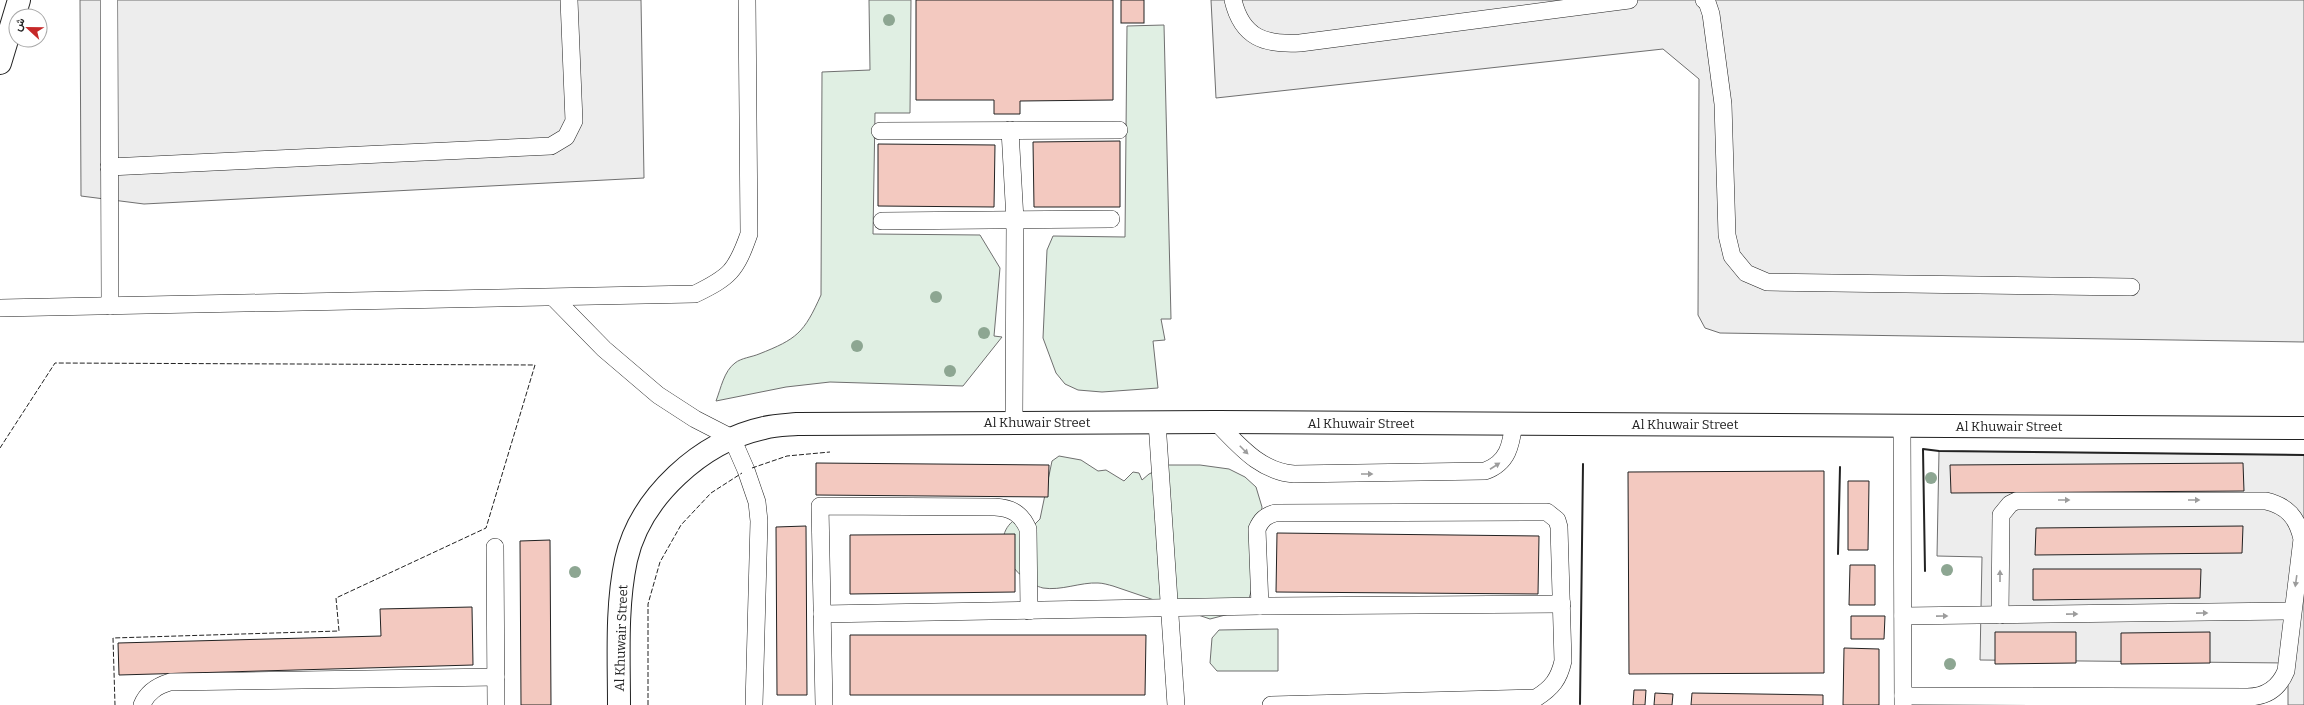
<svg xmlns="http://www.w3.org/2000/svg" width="2304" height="705" viewBox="0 0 2304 705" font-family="Bitter,Vazirmatn,serif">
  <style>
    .green { fill: #e0efe3; stroke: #6f6f6f }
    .parking { fill: #ededed; stroke: #6f6f6f }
    .building { fill: #f3c9c0; stroke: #222 }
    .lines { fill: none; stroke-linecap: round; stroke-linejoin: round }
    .service-casing { stroke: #222; stroke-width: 18 }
    .minor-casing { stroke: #222; stroke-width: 24 }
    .service { stroke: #fff; stroke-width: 17 }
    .minor { stroke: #fff; stroke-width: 22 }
    .fence { stroke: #222; stroke-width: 1; stroke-dasharray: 5 2; stroke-linecap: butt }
    .wall { stroke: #222; stroke-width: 2 }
    .tree { fill: #8da692 }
    .oneway { fill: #9c9c9c }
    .labels { text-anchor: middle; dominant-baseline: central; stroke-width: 3; stroke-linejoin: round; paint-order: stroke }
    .street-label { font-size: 13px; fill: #222; stroke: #fff }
  </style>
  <rect width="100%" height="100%" fill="#fff"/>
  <!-- green -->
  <g class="green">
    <path d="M869 0H911L910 113H875L873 234 980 235 1000 268 994 336 1002 337 963 386 830 382 786 387 716 401C721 388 724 371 735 363 741 358 752 357 759 354 797 339 804 333 821 295L822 72 870 70Z"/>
    <path d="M1164 25 1171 319H1161L1165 340 1153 341 1158 388 1102 392 1078 390 1065 384 1056 373 1043 338 1047 250 1053 236 1125 237 1127 26Z"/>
    <path d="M1059 456 1081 460 1098 471 1106 470 1124 481 1133 472 1139 473 1142 480 1149 474 1168 465H1200L1229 469 1245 477 1256 487 1262 507 1255 577 1249 599 1233 613 1210 619 1113 586C1109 585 1103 583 1098 583 1081 582 1061 591 1043 588 1018 582 987 543 1013 521L1035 524 1040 519 1052 461Z"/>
    <path d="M1278 629V671H1217L1210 663 1212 638 1219 630Z"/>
  </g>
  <!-- parking -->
  <g class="parking">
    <path d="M80 0H641L644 178 144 204 81 196Z"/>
    <path d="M1211 0H2304V342L1720 333 1705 328 1698 315 1699 79 1663 49 1216 98Z"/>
    <path d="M1939 451 2304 455V705H2288V663L1980 660 1982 557 1937 556Z"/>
  </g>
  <!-- building -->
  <g class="building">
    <path d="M916 0H1113V100L1020 101V114H994V100H916Z"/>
    <rect x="1121" y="0" width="23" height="23"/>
    <path d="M1120 141V207H1034L1033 142Z"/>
    <path d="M878 144 995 145 994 207 878 206Z"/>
    <path d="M816 463 1049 465 1048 497 816 495Z"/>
    <path d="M2243 463 2244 491 1951 493 1950 465Z"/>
    <path d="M1824 471V673L1629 674 1628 472Z"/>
    <path d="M1848 481H1869L1868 550H1848Z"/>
    <path d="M806 526 807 695H777L776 527Z"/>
    <path d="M2243 526 2242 553 2035 555 2036 528Z"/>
    <path d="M1277 533 1539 536 1538 594 1276 592Z"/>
    <path d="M1015 534V592L850 594V535Z"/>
    <path d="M550 540 551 705H521L520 541Z"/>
    <path d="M1850 565H1875V605H1849Z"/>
    <path d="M2033 569H2201L2200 598 2033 600Z"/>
    <path d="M472 607 473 665 119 675 118 643 381 636 380 609Z"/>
    <path d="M1851 616H1885L1884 639H1851Z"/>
    <path d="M1995 632H2076V663L1995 664Z"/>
    <path d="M2210 632V663L2121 664V633Z"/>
    <path d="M850 635H1146L1145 695H850Z"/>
    <path d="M1844 648 1879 649V705H1843Z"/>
    <path d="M1634 690H1646L1645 705H1633Z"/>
    <path d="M1655 693 1673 694 1672 705H1654Z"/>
    <path d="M1692 693 1823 695V705H1691Z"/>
  </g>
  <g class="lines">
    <!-- service casing -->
    <g class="service-casing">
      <g id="service">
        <path d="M109 0 110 306"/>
        <path d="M1233 0C1242 38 1265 45 1300 43L1629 0"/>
        <path d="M1704 0 1707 2 1711 14 1723 104 1727 235 1732 256 1746 273 1767 282 2131 287"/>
        <path d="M1010 130 1015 220 1014 422"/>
        <path d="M880 131 1119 130"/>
        <path d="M109 167 551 146 566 137 574 121 569 0"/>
        <path d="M882 221 1111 219"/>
        <path d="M554 298 604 349 658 395 695 419 732 438 746 470 757 502 759 521 754 705"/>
        <path d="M0 308 695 294C730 277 736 271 749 234L747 0"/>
        <path d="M1157 422 1176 705"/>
        <path d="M1216 422C1239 445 1259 471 1294 474L1485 471C1508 463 1511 445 1514 423"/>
        <path d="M1902 426 1903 705"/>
        <path d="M495 547 496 705"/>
        <path d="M1260 606 1257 529C1261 520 1265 516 1275 513L1547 512 1557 520 1559 527 1563 661C1559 679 1552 688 1536 698L1271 705"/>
        <path d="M822 614 1260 606 1562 604"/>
        <path d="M1903 616 2292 611"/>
        <path d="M1903 696 2247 697C2266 697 2279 688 2286 671L2302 539C2297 517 2287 506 2266 501H2016L2010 504 2001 515 2000 615"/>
        <path d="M142 705C147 692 157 686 170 682L496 677"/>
        <path d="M824 705 820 506 995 507C1011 508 1021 513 1028 529L1029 611"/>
      </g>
    </g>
    <!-- minor casing -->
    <g class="minor-casing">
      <g id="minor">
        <path d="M0 63 19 0"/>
        <path d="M619 705C619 657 616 607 626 560 640 497 702 441 764 428 775 425 786 425 797 424L1216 422 2304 428"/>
      </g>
    </g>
    <!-- service -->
    <use href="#service" class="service"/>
    <!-- minor -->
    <use href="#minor" class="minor"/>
    <!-- fence -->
    <g class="fence">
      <path d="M0 448 55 363 535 365 486 528 336 598 339 631 113 638 115 705"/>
      <path d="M752 468 787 456 830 452"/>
      <path d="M648 705V604L660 562 681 525 711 493 742 473"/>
    </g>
    <!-- wall -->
    <g class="wall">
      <path d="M1838 554 1840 467"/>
      <path d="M1925 571 1923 449 1939 451 2304 455"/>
      <path d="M1580 704 1583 464"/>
    </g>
  </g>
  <!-- trees -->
  <g class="tree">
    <circle cx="889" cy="20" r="6"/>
    <circle cx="936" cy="297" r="6"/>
    <circle cx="984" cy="333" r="6"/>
    <circle cx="857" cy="346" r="6"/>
    <circle cx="950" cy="371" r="6"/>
    <circle cx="1931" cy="478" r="6"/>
    <circle cx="1947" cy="570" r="6"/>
    <circle cx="575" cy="572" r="6"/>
    <circle cx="1950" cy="664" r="6"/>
  </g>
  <!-- one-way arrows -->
  <defs><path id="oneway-solid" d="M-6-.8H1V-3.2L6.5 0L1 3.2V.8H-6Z"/></defs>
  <g class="oneway">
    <use href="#oneway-solid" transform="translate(1244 450) rotate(45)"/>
    <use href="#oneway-solid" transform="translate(1495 466) rotate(-33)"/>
    <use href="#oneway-solid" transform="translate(1367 474)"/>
    <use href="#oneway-solid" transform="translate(2064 500)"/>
    <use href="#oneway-solid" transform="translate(2194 500)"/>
    <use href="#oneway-solid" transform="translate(2000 576) rotate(-90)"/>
    <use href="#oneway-solid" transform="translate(2296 581) rotate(98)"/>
    <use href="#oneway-solid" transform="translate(2202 613) rotate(-1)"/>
    <use href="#oneway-solid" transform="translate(2072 614) rotate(-1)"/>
    <use href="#oneway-solid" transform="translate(1942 616) rotate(-1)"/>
  </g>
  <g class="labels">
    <!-- street labels -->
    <g class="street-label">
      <text x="1037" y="422">Al Khuwair Street</text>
      <text x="1361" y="423">Al Khuwair Street</text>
      <text x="1685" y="424">Al Khuwair Street</text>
      <text x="2009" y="426">Al Khuwair Street</text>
      <text transform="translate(621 638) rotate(-88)">Al Khuwair Street</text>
    </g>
  </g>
  <!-- north arrow -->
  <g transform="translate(28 28) rotate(292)"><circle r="19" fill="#ffffff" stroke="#a7a7a7"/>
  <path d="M0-3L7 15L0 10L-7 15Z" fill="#c62828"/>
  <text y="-6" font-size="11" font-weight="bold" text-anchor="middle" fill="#222222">ش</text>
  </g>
</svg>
